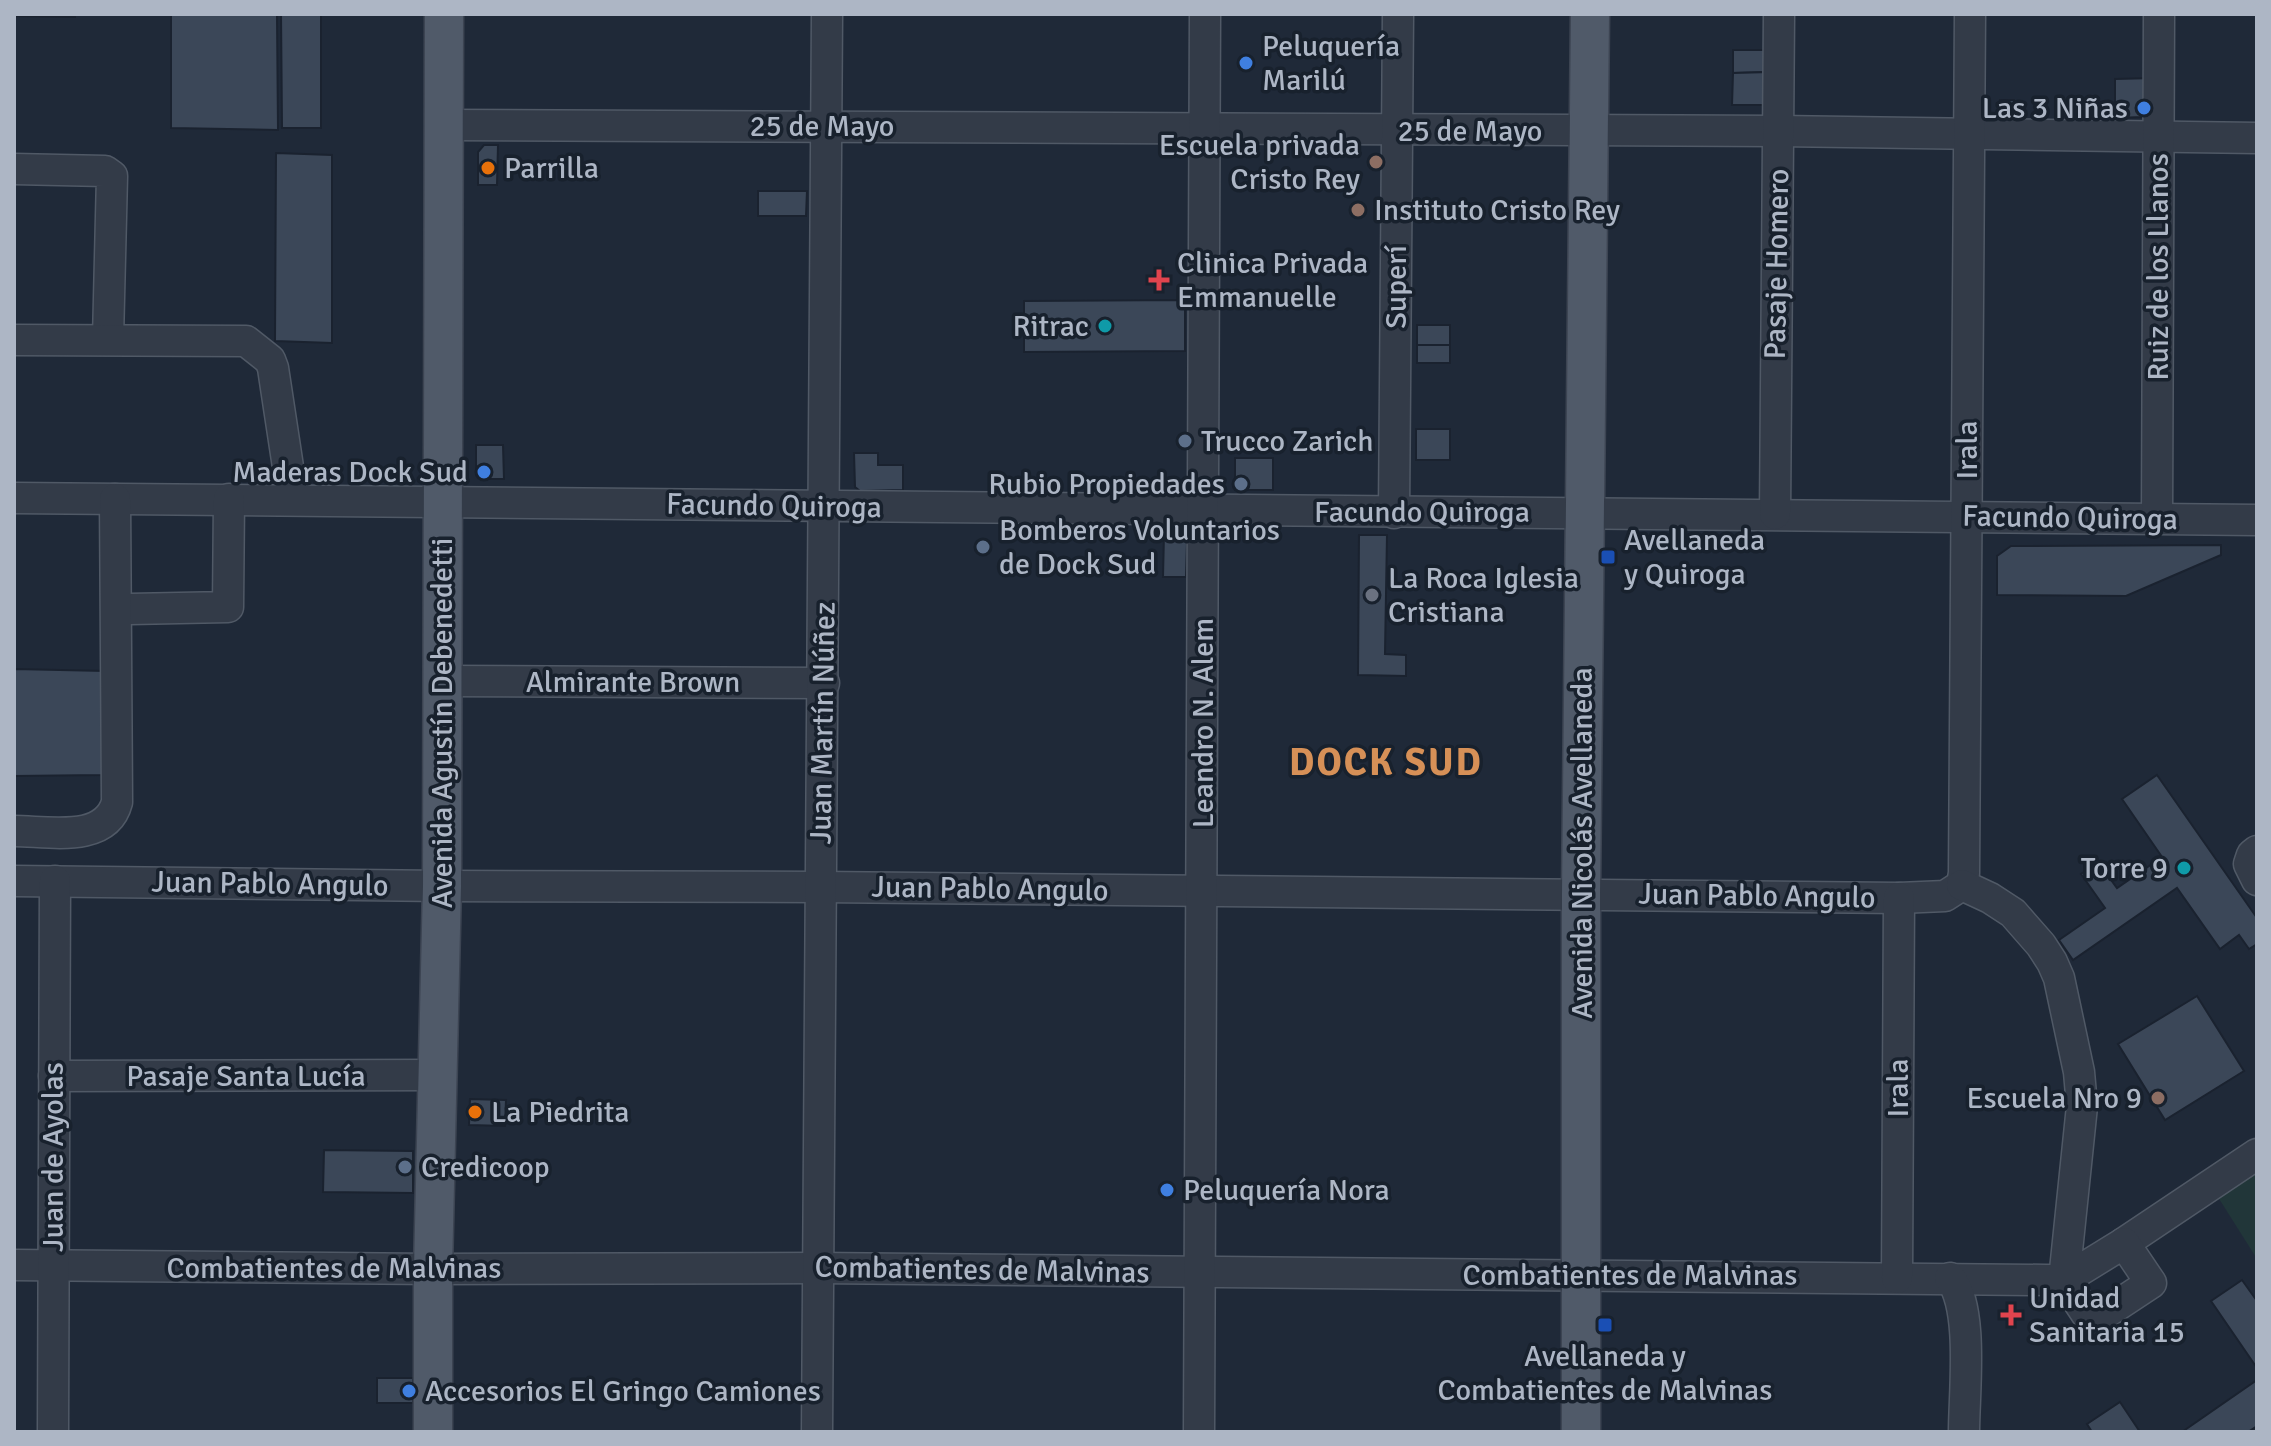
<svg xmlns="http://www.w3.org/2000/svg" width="2271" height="1446" viewBox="0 0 2271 1446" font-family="Signika,sans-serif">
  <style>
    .green { fill: #213639 }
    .building { fill: #3b4758; stroke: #1a222f; stroke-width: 2 }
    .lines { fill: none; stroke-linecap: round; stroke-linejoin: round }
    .minor-casing { stroke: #505966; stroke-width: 33 }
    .major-casing { stroke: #3c4452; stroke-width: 41 }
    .minor { stroke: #333b48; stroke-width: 30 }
    .major { stroke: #505a69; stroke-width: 38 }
    .shop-dot { fill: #3f7fe0; stroke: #18212d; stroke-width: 3 }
    .education-dot { fill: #8d6e63; stroke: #18212d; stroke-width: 3 }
    .food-dot { fill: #e8710a; stroke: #18212d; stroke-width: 3 }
    .health-dot { fill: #e0444e; stroke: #18212d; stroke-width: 3 }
    .culture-dot { fill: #0f9aa8; stroke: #18212d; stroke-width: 3 }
    .service-dot { fill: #5c6f8a; stroke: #18212d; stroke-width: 3 }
    .transit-dot { fill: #1a4fb4; stroke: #18212d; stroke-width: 3 }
    .worship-dot { fill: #6b7280; stroke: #18212d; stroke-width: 3 }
    .labels { text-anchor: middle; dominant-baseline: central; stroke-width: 7; stroke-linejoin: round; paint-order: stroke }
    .poi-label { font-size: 30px; fill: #adb6c5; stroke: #18212d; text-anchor: start }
    .street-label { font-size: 30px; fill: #adb6c5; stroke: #18212d }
    .district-label { font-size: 38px; font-weight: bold; letter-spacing: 2px; fill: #d69057; stroke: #18212d }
  </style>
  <rect width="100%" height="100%" fill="#1f2938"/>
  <!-- green -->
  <path class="green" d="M2257 1158V1259L2211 1186Z"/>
  <!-- building -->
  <g class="building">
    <path d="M14 14H75V17L14 16Z"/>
    <path d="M171 14H277L278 130 171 128Z"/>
    <path d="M281 14H321V128H282Z"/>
    <path d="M1733 50H1771L1770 72 1733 73Z"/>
    <path d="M1770 72V105H1732L1733 73Z"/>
    <path d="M2154 78 2155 102 2143 117 2115 118V79Z"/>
    <path d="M2000 100H2014V114H2004L2000 110Z"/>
    <path d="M484 145H498L497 185H478V152Z"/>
    <path d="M276 153 332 155V343L275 341Z"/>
    <path d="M758 191H807L806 216H758Z"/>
    <path d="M1185 300V351L1024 352V301Z"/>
    <rect x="1417" y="325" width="33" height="20"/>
    <rect x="1417" y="345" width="33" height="18"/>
    <rect x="1416" y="429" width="34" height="31"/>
    <path d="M476 445H503L504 479H482L476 470Z"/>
    <path d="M854 453H878V465H903V490L860 491 855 487Z"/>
    <rect x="1235" y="458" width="38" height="32"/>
    <path d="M1164 533H1178L1187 543 1186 577H1163Z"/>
    <path d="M1359 535H1387L1385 654 1406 655V676L1358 675Z"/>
    <path d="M2221 545V555L2126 596 1997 595V556L2011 546Z"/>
    <path d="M14 669 106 671 102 775 14 776Z"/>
    <path d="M2157 775 2257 918V944L2249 949 2239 935 2220 949 2177 888 2073 960 2059 940 2105 908 2081 874 2098 862 2117 888 2162 857 2122 799Z"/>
    <path d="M2197 996 2244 1071 2165 1120 2118 1044Z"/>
    <path d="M470 1099 506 1100 505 1126 469 1125Z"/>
    <path d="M324 1150 413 1151V1193L323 1192Z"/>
    <path d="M2242 1280 2257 1301V1368L2211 1301Z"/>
    <rect x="377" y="1378" width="36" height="25"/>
    <path d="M2257 1380V1426L2248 1432H2182Z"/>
    <path d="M2120 1402 2140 1432H2092L2087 1424Z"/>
  </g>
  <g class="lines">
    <!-- minor casing -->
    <g class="minor-casing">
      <g id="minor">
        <path d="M443 125 1779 131 2257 138"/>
        <path d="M14 169 105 171 112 176 108 339"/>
        <path d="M14 340 246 341 270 360 273 368 293 500"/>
        <path d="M14 498 2257 520"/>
        <path d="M1394 513 1398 14"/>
        <path d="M1775 514 1779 14"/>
        <path d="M2157 519 2159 14"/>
        <path d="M130 609 228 607 229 499"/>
        <path d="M442 681 824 683"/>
        <path d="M14 831C48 831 106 844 117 802L115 499"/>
        <path d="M2257 851 2252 855 2249 864 2257 880"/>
        <path d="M14 881 442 886 821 887 1899 898 1945 896 1962 885"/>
        <path d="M1962 885 1964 873 1970 14"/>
        <path d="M54 1076 438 1075"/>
        <path d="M2124 1243 2257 1154"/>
        <path d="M14 1265 433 1269 818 1268 2046 1280H2064L2124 1243 2151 1283 2092 1322 2064 1280 2082 1106 2079 1072 2059 978 2052 962 2041 945 2013 913 1990 898 1962 885"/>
        <path d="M1897 1278 1899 898"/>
        <path d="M1950 1278C1974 1308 1964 1392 1964 1432"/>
        <path d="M53 1432 55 881"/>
        <path d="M817 1432 827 14"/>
        <path d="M1199 1432 1205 14"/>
      </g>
    </g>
    <!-- major casing -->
    <g class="major-casing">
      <g id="major">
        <path d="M433 1432V1269L442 886 444 14"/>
        <path d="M1581 1432V894L1590 14"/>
      </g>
    </g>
    <!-- minor -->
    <use href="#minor" class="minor"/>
    <!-- major -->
    <use href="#major" class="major"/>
  </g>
  <!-- markers -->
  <g class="shop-dot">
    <circle cx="1246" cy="63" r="8"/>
    <circle cx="2144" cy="108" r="8"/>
    <circle cx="484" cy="472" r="8"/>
    <circle cx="1167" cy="1190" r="8"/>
    <circle cx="409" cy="1391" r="8"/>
  </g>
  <g class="education-dot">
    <circle cx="1376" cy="162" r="8"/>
    <circle cx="1358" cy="210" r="8"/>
    <circle cx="2158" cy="1098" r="8"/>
  </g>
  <g class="food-dot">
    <circle cx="488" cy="168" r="8"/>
    <circle cx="475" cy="1112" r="8"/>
  </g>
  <g class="health-dot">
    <path d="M1155 268h8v8h8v8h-8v8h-8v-8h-8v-8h8z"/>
    <path d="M2007 1303h8v8h8v8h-8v8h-8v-8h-8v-8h8z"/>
  </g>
  <g class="culture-dot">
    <circle cx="1105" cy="326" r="8"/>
    <circle cx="2184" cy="868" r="8"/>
  </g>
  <g class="service-dot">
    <circle cx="1185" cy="441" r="8"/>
    <circle cx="1241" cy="484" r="8"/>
    <circle cx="983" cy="547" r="8"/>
    <circle cx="405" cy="1167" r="8"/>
  </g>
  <g class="transit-dot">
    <rect x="1600" y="549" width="16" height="16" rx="4"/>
    <rect x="1597" y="1317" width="16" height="16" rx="4"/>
  </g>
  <circle class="worship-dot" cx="1372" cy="595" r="8"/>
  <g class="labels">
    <!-- poi labels -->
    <g class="poi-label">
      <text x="1262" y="46">Peluquería<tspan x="1262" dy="34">Marilú</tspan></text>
      <text x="2128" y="108" text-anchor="end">Las 3 Niñas</text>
      <text x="1360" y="145" text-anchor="end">Escuela privada<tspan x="1360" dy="34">Cristo Rey</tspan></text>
      <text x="504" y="168">Parrilla</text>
      <text x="1374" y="210">Instituto Cristo Rey</text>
      <text x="1177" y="263">Clinica Privada<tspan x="1177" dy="34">Emmanuelle</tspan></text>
      <text x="1089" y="326" text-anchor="end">Ritrac</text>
      <text x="1201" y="441">Trucco Zarich</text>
      <text x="468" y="472" text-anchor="end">Maderas Dock Sud</text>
      <text x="1225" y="484" text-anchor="end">Rubio Propiedades</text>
      <text x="999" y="530">Bomberos Voluntarios<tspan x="999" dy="34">de Dock Sud</tspan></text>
      <text x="1624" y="540">Avellaneda<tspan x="1624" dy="34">y Quiroga</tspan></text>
      <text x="1388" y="578">La Roca Iglesia<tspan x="1388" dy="34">Cristiana</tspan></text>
      <text x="2168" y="868" text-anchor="end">Torre 9</text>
      <text x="2142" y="1098" text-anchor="end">Escuela Nro 9</text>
      <text x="491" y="1112">La Piedrita</text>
      <text x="421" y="1167">Credicoop</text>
      <text x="1183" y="1190">Peluquería Nora</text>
      <text x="2029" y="1298">Unidad<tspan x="2029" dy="34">Sanitaria 15</tspan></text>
      <text x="1605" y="1356" text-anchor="middle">Avellaneda y<tspan x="1605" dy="34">Combatientes de Malvinas</tspan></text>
      <text x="425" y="1391">Accesorios El Gringo Camiones</text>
    </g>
    <!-- street labels -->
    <g class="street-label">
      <text x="822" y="126">25 de Mayo</text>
      <text x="1470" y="131">25 de Mayo</text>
      <text transform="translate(1777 264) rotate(-89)">Pasaje Homero</text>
      <text transform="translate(2158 267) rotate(-90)">Ruiz de los Llanos</text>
      <text transform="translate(1396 287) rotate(-90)">Superí</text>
      <text transform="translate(1967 450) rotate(-90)">Irala</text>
      <text transform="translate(774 506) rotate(1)">Facundo Quiroga</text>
      <text x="1422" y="512">Facundo Quiroga</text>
      <text transform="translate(2070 518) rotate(1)">Facundo Quiroga</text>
      <text x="633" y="682">Almirante Brown</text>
      <text transform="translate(442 723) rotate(-90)">Avenida Agustín Debenedetti</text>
      <text transform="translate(823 723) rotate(-89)">Juan Martín Núñez</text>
      <text transform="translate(1203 723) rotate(-90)">Leandro N. Alem</text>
      <text transform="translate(1582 843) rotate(-90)">Avenida Nicolás Avellaneda</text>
      <text transform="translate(270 884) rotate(1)">Juan Pablo Angulo</text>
      <text transform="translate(990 889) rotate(1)">Juan Pablo Angulo</text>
      <text transform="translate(1757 896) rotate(1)">Juan Pablo Angulo</text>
      <text x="246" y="1076">Pasaje Santa Lucía</text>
      <text transform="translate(1898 1088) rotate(-90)">Irala</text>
      <text transform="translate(53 1157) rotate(-90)">Juan de Ayolas</text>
      <text x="334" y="1268">Combatientes de Malvinas</text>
      <text transform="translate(982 1270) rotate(1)">Combatientes de Malvinas</text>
      <text x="1630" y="1275">Combatientes de Malvinas</text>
    </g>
    <!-- district labels -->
    <g class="district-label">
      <text x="1386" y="762">DOCK SUD</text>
    </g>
  </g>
  <!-- border -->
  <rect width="2271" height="1446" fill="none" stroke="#adb6c5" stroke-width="32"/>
</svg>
